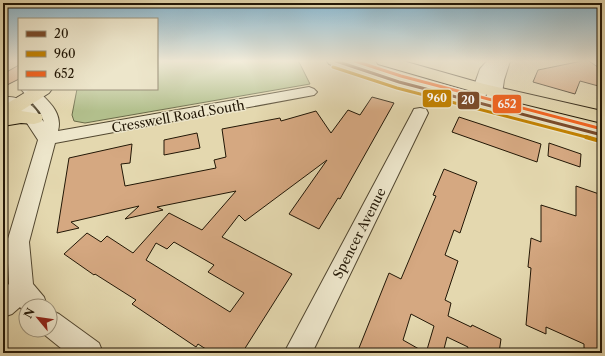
<svg xmlns="http://www.w3.org/2000/svg" width="605" height="356" viewBox="0 0 605 356" font-family="'Libre Caslon Text',serif">
  <style>
    .green { fill: #b2bf8c; stroke: #6a6b49 }
    .building { fill: #d5a881; stroke: #221706; fill-rule: evenodd }
    .lines { fill: none; stroke-linecap: round; stroke-linejoin: round }
    .minor-casing { stroke: #524730; stroke-width: 2 }
    .major-casing { stroke: #221706; stroke-width: 2 }
    .minor { fill: #ede6cb; fill-rule: evenodd }
    .major { fill: #e4d8af; fill-rule: evenodd }
    .bus-1-casing { stroke: #ede6cb; stroke-width: 5.5 }
    .bus-2-far1-casing { stroke: #ede6cb; stroke-width: 5.5 }
    .bus-2-casing { stroke: #ede6cb; stroke-width: 7 }
    .bus-3-casing { stroke: #ede6cb; stroke-width: 5.5 }
    .bus-1 { stroke: #7a4b2a; stroke-width: 3 }
    .bus-2-far1 { stroke: #c28202; stroke-width: 3 }
    .bus-2 { stroke: #c28202; stroke-width: 4 }
    .bus-3 { stroke: #f26522; stroke-width: 3 }
    .labels { text-anchor: middle; dominant-baseline: central; stroke-width: 3; stroke-linejoin: round; paint-order: stroke }
    .street-label { font-size: 13px; fill: #221706; stroke: #ede6cb }
    .line-badge { stroke: #ede6cb; stroke-width: 1.5 }
    .badge-label { font-size: 11px; text-anchor: middle; font-weight: bold; fill: #fff }
  </style>
  <rect width="100%" height="100%" fill="#e4d8af"/>
  <filter id="stains"><feTurbulence type="fractalNoise" baseFrequency=".005" numOctaves="4"/><feColorMatrix values="0 0 0 0 .2 0 0 0 0 .09 0 0 0 0 .02 0 0 0 .5 -.17"/></filter>
  <radialGradient id="worn" r=".72"><stop offset=".6" stop-color="#630" stop-opacity="0"/><stop offset="1" stop-color="#630" stop-opacity=".3"/></radialGradient>
  <!-- green -->
  <path class="green" d="M157 61H296L299 62 310 84 85 123 74 121 72 115 77 89H157Z"/>
  <!-- building -->
  <g class="building">
    <path d="M582 61H589L602 70V87L580 81 575 94 533 82 538 70Z"/>
    <path d="M19 65V79L3 87V74Z"/>
    <path d="M372 97 394 103 340 199 338 198 319 229 289 214 327 160 245 221 239 215 222 237 292 274 242 353H212L198 344 196 347 132 304 136 300 95 274 94 275 64 254 87 233 101 242 107 236 133 253 169 213 202 230 236 191 157 207 163 210 125 219 139 206 71 222 79 228 57 233 69 158 132 144 130 163 121 164 125 186 216 168 214 160 226 157 222 129 280 118 281 121 316 111 331 133 348 110 360 115ZM174 242 214 265 208 272 244 293 230 312 146 260 156 243 167 249Z"/>
    <path d="M459 117 541 144 537 162 452 132Z"/>
    <path d="M197 133 200 148 164 155V140Z"/>
    <path d="M549 143 581 154 580 167 548 156Z"/>
    <path d="M444 169 477 182 460 233 454 230 445 255 458 261 445 300 451 303 448 316 471 327 472 325 501 339 499 353H466L468 347 447 337 443 353H357L389 273 401 279 436 196 433 195ZM411 314 434 326 426 353 403 340Z"/>
    <path d="M576 186 602 195V353H593L584 348V344L546 327V334L526 325 531 268 528 267 531 238 541 242V205L576 216Z"/>
  </g>
  <g class="lines">
    <!-- minor casing -->
    <g class="minor-casing">
      <g id="minor">
        <path d="M487 61H510L504 80 500 107 498 111 492 112 486 111 484 107 488 90 481 106 476 108 471 106 468 103 480 69Z"/>
        <path d="M309 87 314 89 317 92 314 95 55 143 29 242 33 284 44 297 47 306H26V315L20 307 12 314 3 317V289L9 284 7 242 38 140 21 114 4 104V98C12 95 24 100 32 106 37 110 40 117 44 122L40 112 21 89H36C48 101 63 112 58 131Z"/>
        <path d="M420 108 426 109 428 113 312 353H284L412 113 414 109Z"/>
        <path d="M50 310 59 314 99 343 103 353H67L41 332 40 330H50Z"/>
      </g>
    </g>
    <!-- major casing -->
    <g class="major-casing">
      <g id="major">
        <path d="M327 61H352L405 78 602 128V142L393 86 329 64Z"/>
        <path d="M376 61H403L484 84 602 111V123L475 92 378 64Z"/>
        <path d="M31 89H52L49 93 21 111 41 114 43 118 41 122 34 124 21 123 3 126V106Z"/>
      </g>
    </g>
    <!-- minor -->
    <use href="#minor" class="minor"/>
    <!-- major -->
    <use href="#major" class="major"/>
    <!-- bus-1 casing -->
    <g class="bus-1-casing">
      <path id="bus-1" d="M336 61 399 82 602 135"/>
    </g>
    <!-- bus-2-far1 casing -->
    <g class="bus-2-far1-casing">
      <path id="bus-2-far1" d="M333 67 397 88 590 138"/>
    </g>
    <!-- bus-2 casing -->
    <g class="bus-2-casing">
      <path id="bus-2" d="M586 137 600 141"/>
    </g>
    <!-- bus-3 casing -->
    <g class="bus-3-casing">
      <path id="bus-3" d="M355 61 401 76 602 129"/>
    </g>
    <!-- bus-1 -->
    <use href="#bus-1" class="bus-1"/>
    <!-- bus-2-far1 -->
    <use href="#bus-2-far1" class="bus-2-far1"/>
    <!-- bus-2 -->
    <use href="#bus-2" class="bus-2"/>
    <!-- bus-3 -->
    <use href="#bus-3" class="bus-3"/>
  </g>
  <!-- sky -->
  <linearGradient id="sky" x2="0" y2="1"><stop stop-color="#87b6cf"/><stop offset="0.55" stop-color="#f3eddb"/><stop offset="1" stop-color="#f3eddb" stop-opacity="0"/></linearGradient>
  <rect width="605" height="111" fill="url(#sky)"/>
  <g class="labels">
    <!-- street labels -->
    <g class="street-label">
      <text transform="translate(178 116) rotate(-10)">Cresswell Road South</text>
      <text transform="translate(359 233) rotate(-63)">Spencer Avenue</text>
    </g>
  </g>
  <g class="line-badge">
    <rect x="422" y="89" width="30" height="19" rx="4" fill="#c28202"/>
    <rect x="457" y="91" width="23" height="19" rx="4" fill="#7a4b2a"/>
    <rect x="492" y="94" width="30" height="20" rx="4" fill="#f26522"/>
  </g>
  <g class="badge-label">
    <text x="437" y="102">960</text>
    <text x="468" y="104">20</text>
    <text x="507" y="108">652</text>
  </g>
  <!-- margin -->
  <rect width="605" height="356" fill="none" stroke="#e4d8af" stroke-width="16"/>
  <rect x="4" y="4" width="597" height="348" fill="none" stroke="#221706" stroke-width="2"/>
  <rect x="8" y="8" width="589" height="340" fill="none" stroke="#221706"/>
  <!-- legend -->
  <rect x="18" y="18" width="140" height="72" fill="#ede6cb" stroke="#9c937c"/>
  <rect x="26" y="31" width="20" height="6" fill="#7a4b2a" stroke="#9c937c"/>
  <text x="54" y="38" font-size="12" fill="#221706">20</text>
  <rect x="26" y="51" width="20" height="6" fill="#c28202" stroke="#9c937c"/>
  <text x="54" y="58" font-size="12" fill="#221706">960</text>
  <rect x="26" y="71" width="20" height="6" fill="#f26522" stroke="#9c937c"/>
  <text x="54" y="78" font-size="12" fill="#221706">652</text>
  <!-- north arrow -->
  <g transform="translate(38 318) rotate(299)"><circle r="19" fill="#ede6cb" stroke="#9c937c"/>
  <path d="M0-3L7 15L0 10L-7 15Z" fill="#8f2418"/>
  <text y="-6" font-size="11" font-weight="bold" text-anchor="middle" fill="#221706">N</text>
  </g>
  <rect width="100%" height="100%" filter="url(#stains)"/>
  <rect width="100%" height="100%" fill="url(#worn)"/>
</svg>
